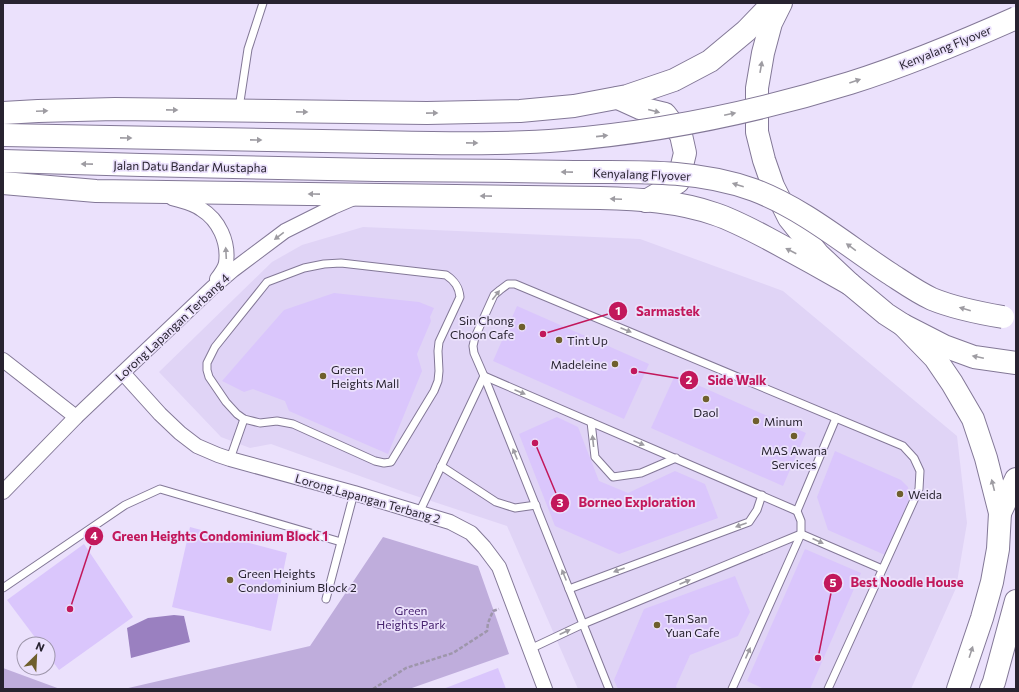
<svg xmlns="http://www.w3.org/2000/svg" width="1019" height="692" viewBox="0 0 1019 692" font-family="Commissioner,sans-serif">
  <style>
    .built { fill: #e0d4f6 }
    .green { fill: #bfaddc }
    .water { fill: #9a80c0 }
    .building { fill: #dac6fc }
    .lines { fill: none; stroke-linecap: round; stroke-linejoin: round }
    .lane-casing { stroke: #837897; stroke-width: 9 }
    .street-casing { stroke: #837897; stroke-width: 16 }
    .primary-casing { stroke: #837897; stroke-width: 24 }
    .highway-casing { stroke: #837897; stroke-width: 24 }
    .path { stroke: #9e96ab; stroke-width: 2.5; stroke-dasharray: 4 2; stroke-linecap: butt }
    .lane { stroke: #fff; stroke-width: 7 }
    .street { stroke: #fff; stroke-width: 14 }
    .primary { stroke: #fff; stroke-width: 22 }
    .highway { stroke: #fff; stroke-width: 22 }
    .highway-bridge-casing { stroke: #837897; stroke-width: 24; stroke-linecap: butt }
    .highway-bridge { stroke: #fff; stroke-width: 22 }
    .oneway { fill: #9e9ca2 }
    .poi-dot { fill: #6f5f2d; stroke: #ebe1fc; stroke-width: 1.5 }
    .labels { text-anchor: middle; dominant-baseline: central; stroke-width: 3.5; stroke-linejoin: round; paint-order: stroke }
    .street-label { font-size: 12px; fill: #282330; stroke: #ebe1fc }
    .poi-label { font-size: 12px; fill: #282330; stroke: #ebe1fc; text-anchor: start }
    .park-label { font-size: 12px; fill: #482470; stroke: #ebe1fc }
    .leader { fill: none; stroke: #c2185b; stroke-width: 1.5 }
    .callout-dot { fill: #c2185b; stroke: #ebe1fc; stroke-width: 1.5 }
    .mark-label { font-size: 12px; text-anchor: middle; font-weight: bold; fill: #fff }
    .callout-label { font-size: 13px; text-anchor: middle; font-weight: bold; fill: #c2185b; stroke: #ebe1fc; stroke-width: 3.5; stroke-linejoin: round; paint-order: stroke }
  </style>
  <rect width="100%" height="100%" fill="#ebe1fc"/>
  <!-- built -->
  <path class="built" d="M363 227 640 239 783 291 957 436 967 523 956 588 911 689H578L507 526 407 493 271 444 250 448 221 437 159 372 272 262 302 245Z"/>
  <!-- green -->
  <g class="green">
    <path d="M383 537 478 566 509 654 409 689H124L310 646Z"/>
    <path d="M3 668 60 689H3Z"/>
  </g>
  <!-- water -->
  <path class="water" d="M174 615 184 616 190 642 131 658 127 628 148 618Z"/>
  <!-- building -->
  <g class="building">
    <path d="M334 293 419 302 434 308 430 317 431 321 417 354 422 371 388 454 289 411 285 401 253 389 244 392 222 381 284 310Z"/>
    <path d="M517 306 649 364 624 419 493 361Z"/>
    <path d="M675 375 806 433 783 486 651 428Z"/>
    <path d="M557 417 578 427 599 481 628 493 675 471 705 484 718 518 619 554 555 526 519 434Z"/>
    <path d="M835 451 901 480 908 487 910 497 885 555 828 530 817 497Z"/>
    <path d="M190 527 287 553 271 631 172 607Z"/>
    <path d="M84 544 133 617 59 670 48 655V644H40L7 600Z"/>
    <path d="M805 549 861 573 810 689H764L747 681Z"/>
    <path d="M735 576 750 612 738 636 690 655 676 686 677 689H618L614 680 644 609Z"/>
    <path d="M498 668 506 689H443Z"/>
  </g>
  <g class="lines">
    <!-- lane casing -->
    <g class="lane-casing">
      <g id="lane">
        <path d="M239 108 248 49 263 3"/>
        <path d="M341 263 446 275C455 281 459 287 460 297L439 342 438 351 439 371 438 381 434 391 391 462 384 463 375 461 293 424 277 421 260 423 244 419 237 414 226 402 209 377 207 370V363L215 347 267 282 304 268 324 264Z"/>
        <path d="M591 422 595 457 613 477 641 473 676 458"/>
        <path d="M230 459 244 419"/>
        <path d="M441 466 496 502 515 508 536 505"/>
        <path d="M419 513 484 376 797 511"/>
        <path d="M3 588 125 505 160 489 341 542"/>
        <path d="M569 589 749 522 757 510 762 495"/>
        <path d="M326 599 354 493"/>
        <path d="M530 649 583 624 801 534 882 569"/>
        <path d="M609 689 484 376 474 353 473 346 475 337 494 295 500 290 508 284H515L903 446 914 458 920 471 919 489 828 689"/>
        <path d="M732 689 801 534V521L797 511 836 418"/>
      </g>
    </g>
    <!-- street casing -->
    <g class="street-casing">
      <g id="street">
        <path d="M172 198C182 201 193 203 201 209 219 220 229 242 226 263 225 268 220 275 217 279"/>
        <path d="M3 360 76 417"/>
        <path d="M123 373 160 414 180 433 197 446 218 455 230 459 354 493 450 522 471 533 484 547 499 567 545 689"/>
        <path d="M3 492 76 417 212 288 233 270 285 231 333 207 354 198"/>
      </g>
    </g>
    <!-- primary casing -->
    <g class="primary-casing">
      <g id="primary">
        <path d="M781 3 771 23 763 53 757 88V132L764 160 773 186 789 218 818 254 850 284 886 314 903 325 944 346 974 357 1016 363"/>
        <path d="M618 98 640 108 665 114 681 135 685 153 678 182 646 201"/>
        <path d="M3 113 38 111 115 109 427 113 520 111 574 106 627 96 674 80 710 61 746 31 773 3"/>
        <path d="M3 183 96 191 600 198C638 199 678 201 715 214 733 220 750 229 767 238 795 253 822 268 850 284"/>
      </g>
    </g>
    <!-- highway casing -->
    <g class="highway-casing">
      <g id="highway">
        <path d="M3 135 377 142"/>
        <path d="M3 161 141 165 377 170"/>
        <path d="M903 325 935 358 952 383 973 419 986 458 1000 513 998 549 992 582 982 618 958 689"/>
        <path d="M1000 513 1016 479"/>
        <path d="M991 689 994 682 1016 601"/>
      </g>
    </g>
    <!-- path -->
    <path class="path" d="M373 689 406 668 453 653 487 631 488 623 493 611 499 609"/>
    <!-- lane -->
    <use href="#lane" class="lane"/>
    <!-- street -->
    <use href="#street" class="street"/>
    <!-- primary -->
    <use href="#primary" class="primary"/>
    <!-- highway -->
    <use href="#highway" class="highway"/>
    <!-- highway-bridge casing -->
    <g class="highway-bridge-casing">
      <g id="highway-bridge">
        <path d="M377 142C439 143 501 145 562 140 660 132 756 112 850 83 907 65 962 42 1016 18"/>
        <path d="M377 170C444 170 510 171 577 172 636 172 697 169 754 190 804 209 845 244 889 273 903 282 917 292 932 299 954 308 979 313 1003 317"/>
      </g>
    </g>
    <!-- highway-bridge -->
    <use href="#highway-bridge" class="highway-bridge"/>
  </g>
  <!-- one-way arrows -->
  <defs><path id="oneway-solid" d="M-6-.8H1V-3.2L6.5 0L1 3.2V.8H-6Z"/></defs>
  <g class="oneway">
    <use href="#oneway-solid" transform="translate(761 67) rotate(-80)"/>
    <use href="#oneway-solid" transform="translate(855 81) rotate(-19)"/>
    <use href="#oneway-solid" transform="translate(172 110) rotate(1)"/>
    <use href="#oneway-solid" transform="translate(42 111) rotate(-2)"/>
    <use href="#oneway-solid" transform="translate(654 111) rotate(15)"/>
    <use href="#oneway-solid" transform="translate(302 112) rotate(1)"/>
    <use href="#oneway-solid" transform="translate(432 113) rotate(-1)"/>
    <use href="#oneway-solid" transform="translate(730 114) rotate(-12)"/>
    <use href="#oneway-solid" transform="translate(602 136) rotate(-6)"/>
    <use href="#oneway-solid" transform="translate(126 138) rotate(1)"/>
    <use href="#oneway-solid" transform="translate(256 140) rotate(1)"/>
    <use href="#oneway-solid" transform="translate(472 143) rotate(1)"/>
    <use href="#oneway-solid" transform="translate(87 164) rotate(-179)"/>
    <use href="#oneway-solid" transform="translate(567 172) rotate(-179)"/>
    <use href="#oneway-solid" transform="translate(738 185) rotate(-163)"/>
    <use href="#oneway-solid" transform="translate(314 194) rotate(-179)"/>
    <use href="#oneway-solid" transform="translate(486 196) rotate(-179)"/>
    <use href="#oneway-solid" transform="translate(616 199) rotate(-178)"/>
    <use href="#oneway-solid" transform="translate(279 236) rotate(143)"/>
    <use href="#oneway-solid" transform="translate(851 247) rotate(-144)"/>
    <use href="#oneway-solid" transform="translate(791 251) rotate(-153)"/>
    <use href="#oneway-solid" transform="translate(226 253) rotate(-93)"/>
    <use href="#oneway-solid" transform="translate(496 295) rotate(-52)"/>
    <use href="#oneway-solid" transform="translate(965 309) rotate(-164)"/>
    <use href="#oneway-solid" transform="translate(626 330) rotate(23)"/>
    <use href="#oneway-solid" transform="translate(978 357) rotate(-168)"/>
    <use href="#oneway-solid" transform="translate(520 392) rotate(23)"/>
    <use href="#oneway-solid" transform="translate(593 441) rotate(-96)"/>
    <use href="#oneway-solid" transform="translate(639 443) rotate(23)"/>
    <use href="#oneway-solid" transform="translate(515 454) rotate(-112)"/>
    <use href="#oneway-solid" transform="translate(993 485) rotate(-104)"/>
    <use href="#oneway-solid" transform="translate(741 525) rotate(160)"/>
    <use href="#oneway-solid" transform="translate(818 541) rotate(24)"/>
    <use href="#oneway-solid" transform="translate(619 570) rotate(160)"/>
    <use href="#oneway-solid" transform="translate(564 575) rotate(-112)"/>
    <use href="#oneway-solid" transform="translate(685 582) rotate(-23)"/>
    <use href="#oneway-solid" transform="translate(565 632) rotate(-25)"/>
    <use href="#oneway-solid" transform="translate(971 652) rotate(-72)"/>
    <use href="#oneway-solid" transform="translate(748 653) rotate(-66)"/>
  </g>
  <!-- markers -->
  <g class="poi-dot">
    <circle cx="522" cy="327" r="4"/>
    <circle cx="559" cy="340" r="4"/>
    <circle cx="615" cy="364" r="4"/>
    <circle cx="323" cy="376" r="4"/>
    <circle cx="706" cy="399" r="4"/>
    <circle cx="756" cy="421" r="4"/>
    <circle cx="794" cy="436" r="4"/>
    <circle cx="900" cy="494" r="4"/>
    <circle cx="230" cy="580" r="4"/>
    <circle cx="657" cy="625" r="4"/>
  </g>
  <g class="labels">
    <!-- street labels -->
    <g class="street-label">
      <text transform="translate(945 47) rotate(-22)">Kenyalang Flyover</text>
      <text transform="translate(190 166) rotate(1)">Jalan Datu Bandar Mustapha</text>
      <text transform="translate(642 174) rotate(2)">Kenyalang Flyover</text>
      <text transform="translate(172 327) rotate(-43)">Lorong Lapangan Terbang 4</text>
      <text transform="translate(368 498) rotate(16)">Lorong Lapangan Terbang 2</text>
    </g>
    <!-- poi labels -->
    <g class="poi-label">
      <text x="514" y="320" text-anchor="end">Sin Chong<tspan x="514" dy="14">Choon Cafe</tspan></text>
      <text x="567" y="340">Tint Up</text>
      <text x="607" y="364" text-anchor="end">Madeleine</text>
      <text x="331" y="369">Green<tspan x="331" dy="14">Heights Mall</tspan></text>
      <text x="706" y="412" text-anchor="middle">Daol</text>
      <text x="764" y="421">Minum</text>
      <text x="794" y="450" text-anchor="middle">MAS Awana<tspan x="794" dy="14">Services</tspan></text>
      <text x="908" y="494">Weida</text>
      <text x="238" y="573">Green Heights<tspan x="238" dy="14">Condominium Block 2</tspan></text>
      <text x="665" y="618">Tan San<tspan x="665" dy="14">Yuan Cafe</tspan></text>
    </g>
    <!-- park labels -->
    <g class="park-label">
      <text x="411" y="610">Green<tspan x="411" dy="14">Heights Park</tspan></text>
    </g>
  </g>
  <!-- callouts -->
  <path class="leader" d="M543 334L618 311M634 371L689 380M535 443L560 503M70 609L94 536M818 658L833 583"/>
  <g class="callout-dot">
    <circle cx="543" cy="334" r="4"/>
    <circle cx="634" cy="371" r="4"/>
    <circle cx="535" cy="443" r="4"/>
    <circle cx="70" cy="609" r="4"/>
    <circle cx="818" cy="658" r="4"/>
    <circle cx="618" cy="311" r="10"/>
    <circle cx="689" cy="380" r="10"/>
    <circle cx="560" cy="503" r="10"/>
    <circle cx="94" cy="536" r="10"/>
    <circle cx="833" cy="583" r="10"/>
  </g>
  <g class="mark-label">
    <text x="618" y="315">1</text>
    <text x="689" y="384">2</text>
    <text x="560" y="507">3</text>
    <text x="94" y="540">4</text>
    <text x="833" y="587">5</text>
  </g>
  <g class="callout-label">
    <text x="668" y="316">Sarmastek</text>
    <text x="737" y="385">Side Walk</text>
    <text x="637" y="507">Borneo Exploration</text>
    <text x="220" y="541">Green Heights Condominium Block 1</text>
    <text x="907" y="587">Best Noodle House</text>
  </g>
  <!-- border -->
  <rect width="1019" height="692" fill="none" stroke="#282330" stroke-width="8"/>
  <!-- north arrow -->
  <g transform="translate(36 656) rotate(24)"><circle r="19" fill="#ebe1fc" stroke="#9d95aa"/>
  <path d="M0-3L7 15L0 10L-7 15Z" fill="#6f5f2d"/>
  <text y="-6" font-size="11" font-weight="bold" text-anchor="middle" fill="#282330">N</text>
  </g>
</svg>
